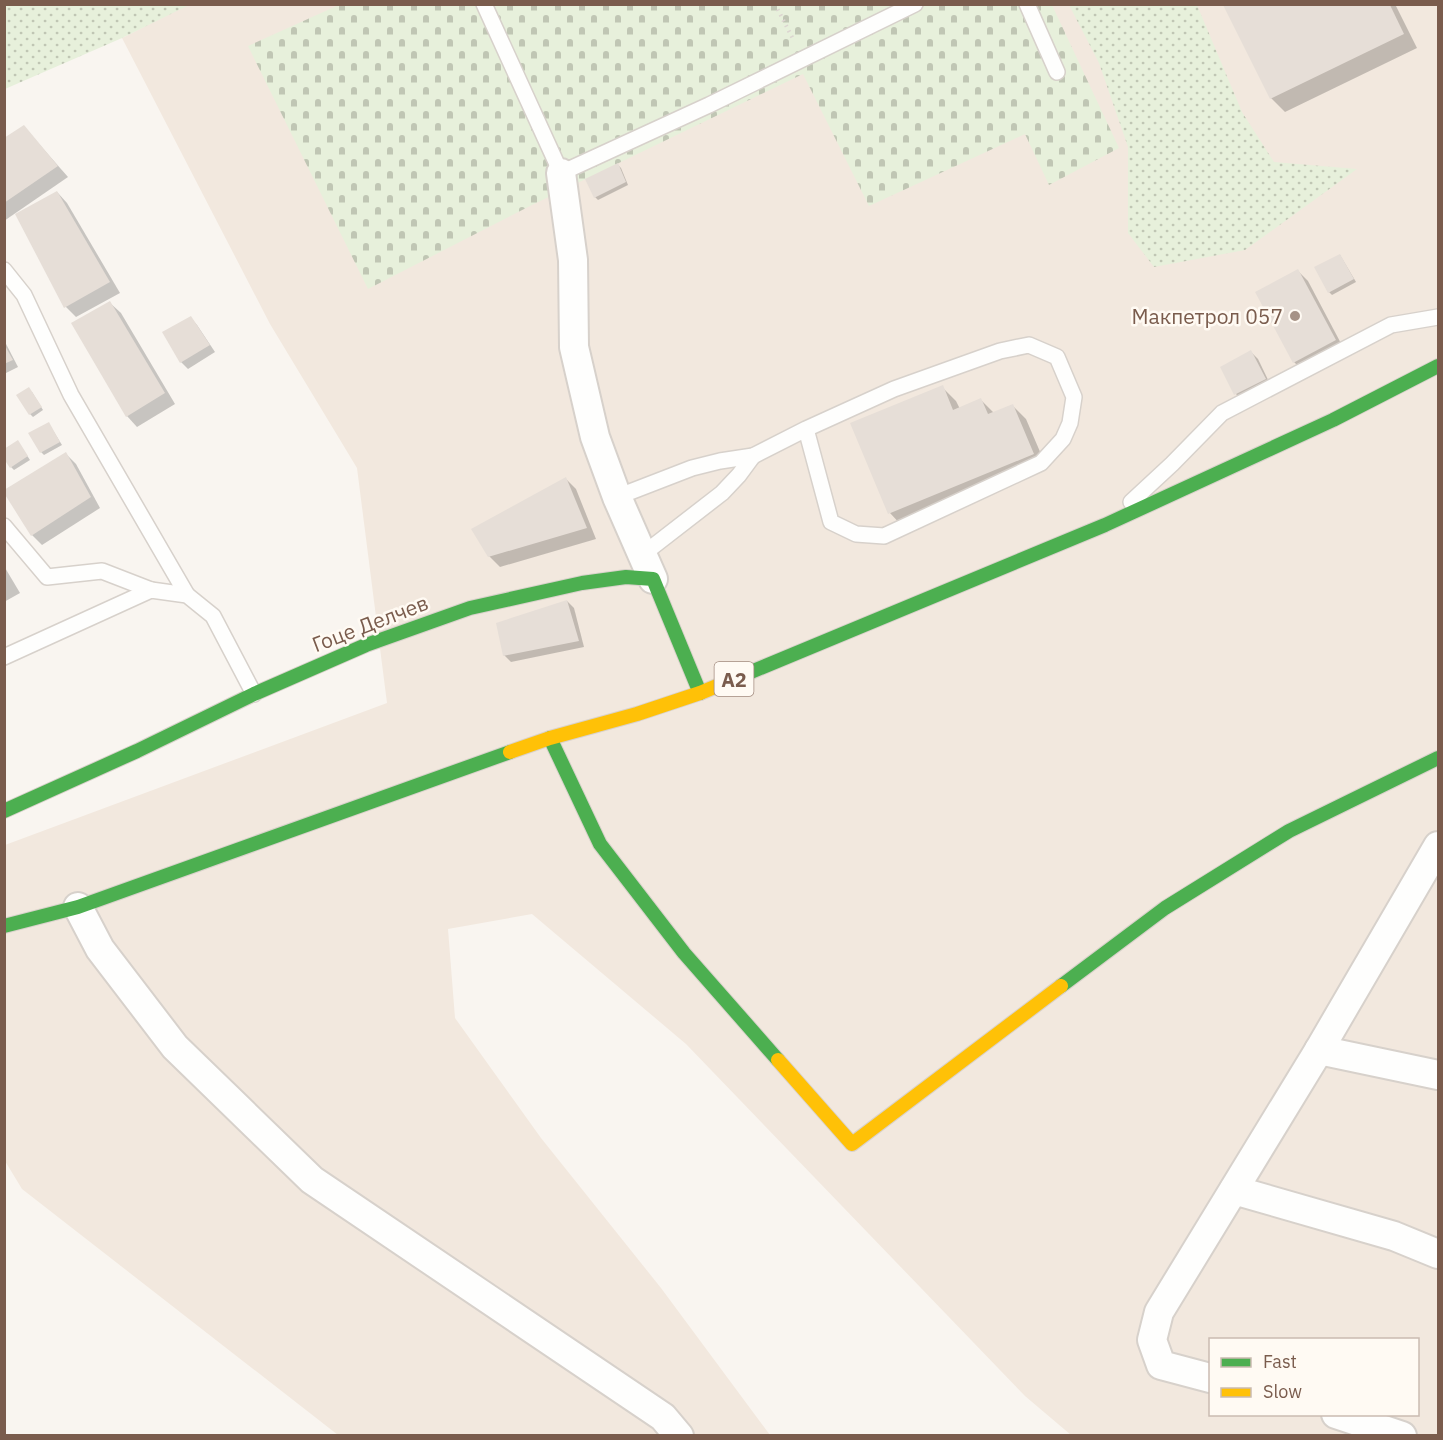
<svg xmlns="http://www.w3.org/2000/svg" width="1443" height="1440" viewBox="0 0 1443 1440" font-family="'IBM Plex Sans',sans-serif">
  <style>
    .residential { fill: #f2e8de; fill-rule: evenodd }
    .grass { fill: url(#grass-dots) }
    .cemetery { fill: url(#cemetery-stones) }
    .shadow { fill: #0003 }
    .building { fill: #e6ded7 }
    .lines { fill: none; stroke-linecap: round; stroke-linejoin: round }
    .lane-casing { stroke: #d7d1cb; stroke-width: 18 }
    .street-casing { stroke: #d7d1cb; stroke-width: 32 }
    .fast-casing { stroke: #d9d2cb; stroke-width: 16 }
    .slow-casing { stroke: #d9d2cb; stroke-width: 16 }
    .path { stroke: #dcd5d0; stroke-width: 4; stroke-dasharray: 1.5 4.5; stroke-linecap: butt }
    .lane { stroke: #fefefd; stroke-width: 15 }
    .street { stroke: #fefefd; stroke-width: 28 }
    .fast { stroke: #4caf50; stroke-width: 14 }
    .slow { stroke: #ffc107; stroke-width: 14 }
    .poi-dot { fill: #a69286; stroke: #fffaf3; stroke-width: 2 }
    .labels { text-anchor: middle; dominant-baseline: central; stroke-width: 5; stroke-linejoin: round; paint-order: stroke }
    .shield { fill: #fffaf3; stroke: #a28b7f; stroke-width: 1.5 }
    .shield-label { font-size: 20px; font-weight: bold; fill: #7a5c4d }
    .poi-label { font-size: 21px; fill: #7a5c4d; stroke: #fffaf3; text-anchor: end }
    .street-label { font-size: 21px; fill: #7a5c4d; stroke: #fffaf3 }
  </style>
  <defs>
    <pattern id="grass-dots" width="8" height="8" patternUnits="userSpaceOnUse" patternTransform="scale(1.5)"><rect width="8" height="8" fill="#e7f0db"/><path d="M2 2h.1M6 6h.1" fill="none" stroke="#c0c6b4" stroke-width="1.8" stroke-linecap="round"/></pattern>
    <pattern id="cemetery-stones" width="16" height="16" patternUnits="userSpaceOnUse" patternTransform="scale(1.5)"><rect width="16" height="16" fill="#e7f0db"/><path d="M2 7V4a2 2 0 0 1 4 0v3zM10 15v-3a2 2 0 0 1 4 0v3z" fill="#c0c6b4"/></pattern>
  </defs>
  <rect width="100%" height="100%" fill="#f9f5f0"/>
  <!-- residential -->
  <path class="residential" d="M189 4 1438 5V1435H1071L1025 1396 686 1044 532 914 448 929 455 1018 541 1138 661 1288 770 1435H338L22 1189 5 1161V845L387 703 357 468 270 324 122 38ZM1210 1340H1418V1414H1210Z"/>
  <!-- grass -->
  <g class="grass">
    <path d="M5 4H189V5L122 38 5 89Z"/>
    <path d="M1069 5H1197L1242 112 1274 162 1357 169 1245 250 1154 267 1128 233V147L1099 63Z"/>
  </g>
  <!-- cemetery -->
  <path class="cemetery" d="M341 4 1052 5 1119 148 1049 185 1025 134 869 206 803 74 530 206 368 289 248 46Z"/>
  <!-- shadow -->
  <g class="shadow">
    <path d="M1225 4H1395L1417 48 1285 112 1271 98Z"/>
    <path d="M24 127 68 177 4 221V140Z"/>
    <path d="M618 165 621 168 628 185 598 200 595 197Z"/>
    <path d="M57 192 67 203 120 293 76 317 66 307Z"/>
    <path d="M1340 255 1356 282 1332 295 1329 292Z"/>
    <path d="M1298 271 1308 281 1345 351 1304 372 1294 362Z"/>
    <path d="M110 303 121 313 175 404 137 427 127 416 73 323Z"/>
    <path d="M191 318 197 325 215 352 188 369 181 362Z"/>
    <path d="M4 340 18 367 4 374Z"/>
    <path d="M1251 352 1258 359 1271 386 1242 401 1236 394Z"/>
    <path d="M942 387 956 401 960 409 981 400 994 413 1012 405 1026 419 1047 468 903 527 890 513Z"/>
    <path d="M32 392 43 410 33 417 30 414Z"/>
    <path d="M49 424 62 445 44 455 41 452Z"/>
    <path d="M18 442 30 460 14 470 11 467Z"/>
    <path d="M66 454 76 464 100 508 42 545 32 535Z"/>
    <path d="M566 479 576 489 596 539 500 567 489 556Z"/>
    <path d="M4 566 20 593 4 602Z"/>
    <path d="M567 601 574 608 584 647 511 662 504 655Z"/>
  </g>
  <!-- building -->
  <g class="building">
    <path d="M1223 5H1390L1404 34 1270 99Z"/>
    <path d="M24 125 58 166 4 203V138Z"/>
    <path d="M618 163 626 182 594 198 585 179Z"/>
    <path d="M57 191 110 282 64 308 15 214Z"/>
    <path d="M1340 254 1354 279 1328 293 1314 267Z"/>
    <path d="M1298 269 1336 340 1293 363 1255 292Z"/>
    <path d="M110 301 165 393 126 417 71 323Z"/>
    <path d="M191 316 210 345 180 363 162 332Z"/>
    <path d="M4 344 13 360 4 364Z"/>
    <path d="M1251 350 1266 379 1234 395 1220 367Z"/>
    <path d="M943 385 953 410 981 398 988 414 1013 404 1034 454 888 514 850 423Z"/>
    <path d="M29 387 42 407 29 415 16 395Z"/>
    <path d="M49 422 60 442 40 453 28 433Z"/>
    <path d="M18 440 28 456 10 468 4 459V449Z"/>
    <path d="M66 452 91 497 31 536 4 493V490Z"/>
    <path d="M566 477 587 528 488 557 471 529Z"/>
    <path d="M567 600 579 641 503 656 496 623Z"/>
  </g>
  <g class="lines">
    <!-- lane casing -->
    <g class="lane-casing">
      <g id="lane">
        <path d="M484 4 561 173 709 105 915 4"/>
        <path d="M1027 4 1057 72"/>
        <path d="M4 270 24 295 71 395 187 595"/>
        <path d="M617 497 692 468 720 461 753 456 806 429 894 389 1000 351 1029 345 1057 357 1074 397 1070 423 1063 439 1041 463 884 536 856 534 831 522 806 429"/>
        <path d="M1131 502 1172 464 1222 413 1391 325 1438 317"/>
        <path d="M4 526 47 577 102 571 151 590"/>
        <path d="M642 555 722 493 739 475 753 456"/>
        <path d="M4 657 151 590 187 595 213 616 254 694"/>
      </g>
    </g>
    <!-- street casing -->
    <g class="street-casing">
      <g id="street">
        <path d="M561 173 573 260 574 347 595 437 617 497 653 579"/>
        <path d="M78 907 100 949 175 1047 312 1180 663 1417 679 1436"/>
        <path d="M1319 1050 1438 1075"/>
        <path d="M1234 1190 1394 1236 1438 1254"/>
        <path d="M1210 1378 1161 1365 1152 1340 1159 1312 1319 1050 1438 846"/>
        <path d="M1336 1414 1402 1436"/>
      </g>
    </g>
    <!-- fast casing -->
    <g class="fast-casing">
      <g id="fast">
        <path d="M746 674 1105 525 1333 420 1438 366"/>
        <path d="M550 738 600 844 684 953 778 1060"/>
        <path d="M4 811 137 751 254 694 366 645 470 608 582 583 626 577 653 579 700 693"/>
        <path d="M4 926 78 907 510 752"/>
        <path d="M1061 986 1165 908 1289 831 1438 758"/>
      </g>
    </g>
    <!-- slow casing -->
    <g class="slow-casing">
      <g id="slow">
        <path d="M510 752 550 738 637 714 700 693 746 674"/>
        <path d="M778 1060 852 1144 1061 986"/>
      </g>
    </g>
    <!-- path -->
    <path class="path" d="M775 4 794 41"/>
    <!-- lane -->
    <use href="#lane" class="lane"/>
    <!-- street -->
    <use href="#street" class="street"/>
    <!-- fast -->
    <use href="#fast" class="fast"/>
    <!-- slow -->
    <use href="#slow" class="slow"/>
  </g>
  <!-- markers -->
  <circle class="poi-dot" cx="1295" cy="316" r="6"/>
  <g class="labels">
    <!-- shield labels -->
    <rect class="shield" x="714.5" y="662" width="39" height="34" rx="4.5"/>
    <g class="shield-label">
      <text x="734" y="679">A2</text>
    </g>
    <!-- poi labels -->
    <g class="poi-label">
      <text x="1283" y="316">Макпетрол 057</text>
    </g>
    <!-- street labels -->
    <g class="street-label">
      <text transform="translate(370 623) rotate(-21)">Гоце Делчев</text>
    </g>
  </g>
  <!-- border -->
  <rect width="1443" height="1440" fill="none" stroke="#7a5c4d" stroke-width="12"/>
  <!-- legend -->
  <rect x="1209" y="1338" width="210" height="78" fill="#fffaf3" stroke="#cabbb1" stroke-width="1.5"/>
  <rect x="1221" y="1358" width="30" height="9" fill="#4caf50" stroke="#cabbb1" stroke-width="1.5"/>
  <text x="1263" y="1368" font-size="18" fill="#7a5c4d">Fast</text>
  <rect x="1221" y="1388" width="30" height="9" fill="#ffc107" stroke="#cabbb1" stroke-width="1.5"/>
  <text x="1263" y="1398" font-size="18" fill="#7a5c4d">Slow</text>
</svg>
